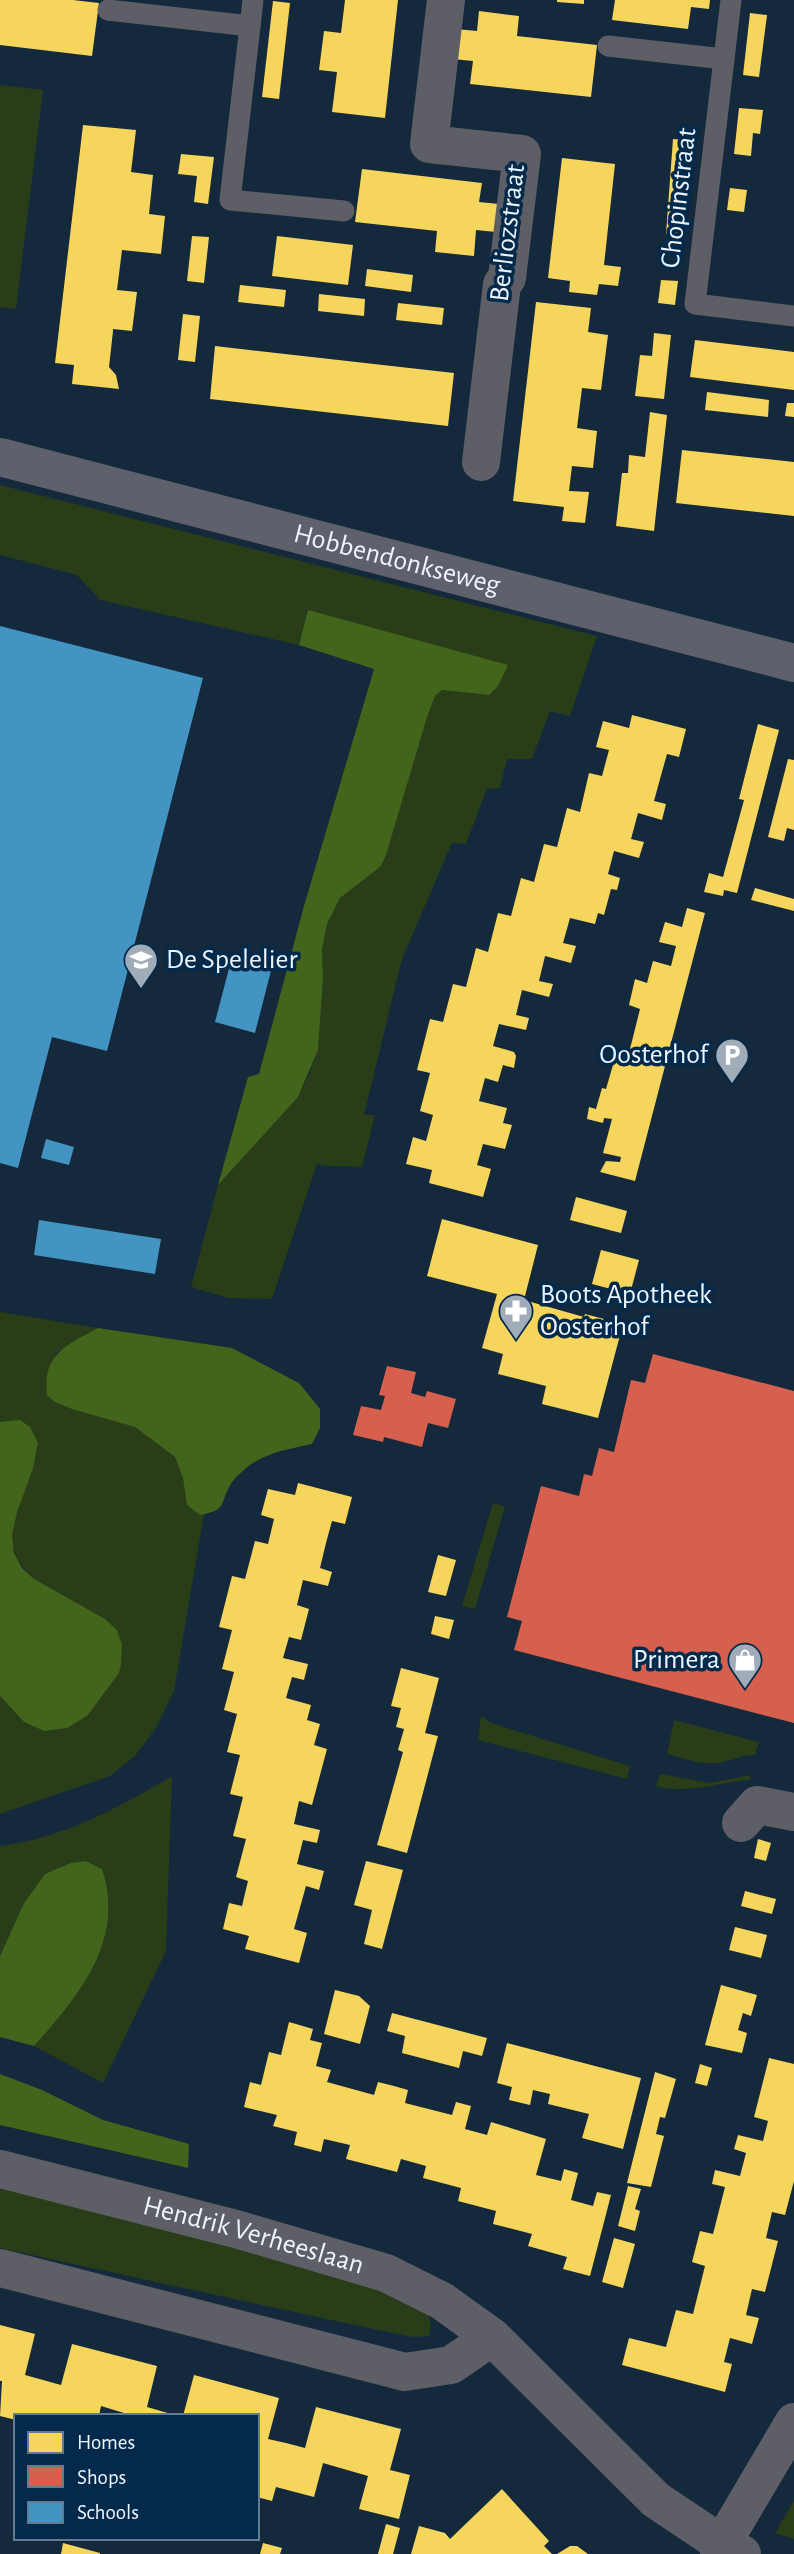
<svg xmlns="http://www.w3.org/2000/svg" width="794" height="2554" viewBox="0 0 794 2554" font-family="'Alegreya Sans',sans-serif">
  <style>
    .green { fill: #293d19 }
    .forest { fill: #42651b }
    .homes { fill: #f6d55c }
    .shops { fill: #d6604d }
    .schools { fill: #4393c3 }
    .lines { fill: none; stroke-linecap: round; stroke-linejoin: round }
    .lane { stroke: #5e5f66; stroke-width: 21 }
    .street { stroke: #5e5f66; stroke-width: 38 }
    .secondary { stroke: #5e606b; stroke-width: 38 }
    .labels { text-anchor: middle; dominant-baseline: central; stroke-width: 7; stroke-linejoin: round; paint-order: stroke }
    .street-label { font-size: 28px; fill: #ecf4fd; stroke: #042a4b }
    .poi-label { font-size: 28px; fill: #ecf4fd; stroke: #042a4b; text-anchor: start }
  </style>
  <rect width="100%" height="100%" fill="#14293b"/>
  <!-- green -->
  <g class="green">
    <path d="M0 85 43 90 16 309 0 307Z"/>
    <path d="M0 485 597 636 570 716 550 711 532 759H507L500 788 487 789 466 844 452 843 402 959 364 1115H375L362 1167C347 1165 332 1168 317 1164L272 1299 228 1298 191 1287 218 1185 298 1097 309 1074 318 1050 323 978 322 950 327 924 340 898 359 882 435 696 441 690 489 695 308 610 299 645 100 600 77 575 0 555Z"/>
    <path d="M0 1312 98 1328 55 1354 108 1418 135 1427 175 1457 183 1478 188 1505 204 1514 174 1691 156 1728 135 1756 110 1776 0 1814V1696L24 1722 44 1731 121 1664C121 1653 122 1642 117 1632 113 1623 101 1617 93 1613 62 1595 11 1578 12 1535 12 1513 27 1490 33 1469 35 1460 37 1451 38 1443L20 1421 0 1422Z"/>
    <path d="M493 1503 505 1507 475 1609 462 1606Z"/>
    <path d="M481 1716 491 1723 630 1766 627 1779 478 1740Z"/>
    <path d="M674 1720 759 1742 755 1755C739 1755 731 1762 717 1763 700 1765 683 1758 667 1754Z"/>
    <path d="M660 1774 710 1783 751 1775 749 1780C719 1782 686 1795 656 1786Z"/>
    <path d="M172 1776 166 1951 103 2083 34 2046C70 2006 108 1963 109 1906 109 1894 104 1880 102 1869L86 1861 71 1863 23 1905 0 1956V1846C63 1838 118 1808 172 1776Z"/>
    <path d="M0 2189 77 2203 362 2276 428 2312 431 2326 429 2336 413 2337 340 2322 0 2248Z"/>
    <path d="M794 2501V2539L775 2533Z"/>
  </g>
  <!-- forest -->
  <g class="forest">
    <path d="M308 610 508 665 498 686 489 695 442 690 435 696 427 717 386 855 381 866 340 898 327 924 322 950 323 978 318 1050 298 1097 218 1185 248 1077 259 1074 304 906 374 669 299 645Z"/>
    <path d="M98 1328 232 1348 299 1383 320 1409V1428L312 1444C289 1449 264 1453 246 1468 241 1473 234 1478 231 1484 218 1504 230 1509 200 1515L187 1505 183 1478 175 1457 135 1427 72 1409 55 1402 47 1395C42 1354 67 1345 98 1328Z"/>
    <path d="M20 1420 30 1427 38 1443 33 1469 17 1512 12 1535 14 1553 22 1568 34 1579 105 1619 117 1630 122 1645 121 1664 119 1673 87 1716 67 1728 44 1731 24 1722 0 1696V1422Z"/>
    <path d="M86 1861 102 1869C126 1940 79 1996 34 2046L0 2037V1956L23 1905 45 1874 71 1863Z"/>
    <path d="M0 2074 42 2090 103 2120 189 2144 188 2168 0 2125Z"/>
  </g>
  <!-- homes -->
  <g class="homes">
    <path d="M0 0H73L99 3 92 56 0 45Z"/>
    <path d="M345 0H398L385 118 332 112 337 72 319 70 324 31 341 33Z"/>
    <path d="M557 0H584V4L557 2Z"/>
    <path d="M615 0H710L709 9 691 7 688 29 612 20Z"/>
    <path d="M273 1 290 3 279 99 262 97Z"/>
    <path d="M479 11 519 16 517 36 597 45 591 97 470 84 473 61 452 59 456 29 477 31Z"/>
    <path d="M750 13 767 15 759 77 743 75Z"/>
    <path d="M739 108 763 110 760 134 753 133 751 156 734 154Z"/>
    <path d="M83 125 136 130 131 172 153 175 149 214 165 216 161 254 122 250 117 290 137 292 132 331 113 329V331L109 367 116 375 119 389 72 384 74 365 55 363Z"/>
    <path d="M673 139 694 141 683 236 666 234Z"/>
    <path d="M181 154 214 157 208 204 194 202 197 176 178 174Z"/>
    <path d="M562 158 615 164 604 265 621 267 618 286 599 284 597 295 569 292 570 281 548 278Z"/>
    <path d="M362 169 482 183 479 202 499 204 496 232 476 230 474 256 435 252 437 231 355 222Z"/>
    <path d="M730 188 747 190 744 212 727 210Z"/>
    <path d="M192 236 209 237 204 283 187 281Z"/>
    <path d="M277 236 353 245 348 285 272 276Z"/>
    <path d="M367 269 413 275 411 292 365 286Z"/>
    <path d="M661 280 678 281 675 305 658 303Z"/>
    <path d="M240 285 286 290 284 307 238 302Z"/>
    <path d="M319 294 365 299 364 316 318 311Z"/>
    <path d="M536 302 591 308 588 332 608 335 601 390 582 388 577 428 597 431 593 468 572 466 569 491 589 492 585 523 562 521 564 507 513 501Z"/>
    <path d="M398 303 444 308 442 325 396 320Z"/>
    <path d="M183 314 200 316 195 362 178 360Z"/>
    <path d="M654 333 671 335 664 399 635 396 640 355 652 356Z"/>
    <path d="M695 340 794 352V390L690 377Z"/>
    <path d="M215 346 454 373 448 426 210 399Z"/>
    <path d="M707 392 769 400 768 417 705 410Z"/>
    <path d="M787 403H794V417L785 416Z"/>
    <path d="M650 412 667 415 654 531 616 526 622 473H628L629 455 645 457Z"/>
    <path d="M682 450 794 462V516L676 503Z"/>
    <path d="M632 715 686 729 679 757 667 754 660 779 654 801 666 804 662 820 638 813 631 839 644 842 639 858 614 851 608 874 620 878 617 890 611 889 604 915 598 913 595 924 570 918 563 943 576 946 571 963 545 956 539 981 553 984 549 997 522 990 516 1015 529 1018 526 1030 499 1024 493 1046 514 1052 516 1056 514 1068 503 1065 498 1082 485 1078 479 1101 507 1108 503 1123 512 1125 505 1149 483 1144 477 1165 491 1169 483 1197 429 1183 432 1170 406 1164 413 1137 426 1141 433 1115 420 1111 430 1073 417 1070 430 1019 443 1022 453 984 466 987 476 948 488 952 498 913 511 916 521 878 534 882 544 844 557 847 567 808 580 812 589 773 602 776 609 750 596 747 603 721 629 728Z"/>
    <path d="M758 724 779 730 737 893 724 890 723 896 704 892 709 873 723 877 744 800 739 799Z"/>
    <path d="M788 759 794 760V830L787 828 784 841 768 837Z"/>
    <path d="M755 888 794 899V911L751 900Z"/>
    <path d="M687 908 705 913 635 1181 600 1172 606 1161 620 1162 621 1157 603 1153 612 1119 604 1118 603 1123 587 1119 589 1107 596 1109 602 1088 606 1089 615 1058 627 1061 640 1009 629 1005 635 979 647 983 653 961 671 966 676 946 659 942 665 922 682 927Z"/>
    <path d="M576 1197 627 1211 621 1233 570 1220Z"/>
    <path d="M442 1219 538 1245 524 1300 584 1317 585 1314 623 1324 598 1418 542 1404 546 1386 498 1374 503 1354 482 1348 497 1294 427 1276Z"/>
    <path d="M601 1250 639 1260 630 1294 592 1284Z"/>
    <path d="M298 1483 352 1497 345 1524 332 1521 326 1543 320 1568 332 1572 328 1586 303 1580 297 1605 309 1609 301 1640 289 1637 283 1658 308 1664 304 1680 292 1677 286 1698 311 1705 307 1720 320 1724 314 1745 327 1749 312 1805 299 1801 294 1824 320 1830 317 1843 303 1840 297 1864 324 1871 319 1890 306 1886 294 1929 307 1933 299 1963 245 1949 249 1936 223 1929 229 1903 242 1906 248 1881 236 1877 246 1839 233 1836 243 1797 230 1794 240 1755 227 1752 237 1714 224 1710 234 1672 222 1669 232 1630 219 1627 232 1576 245 1579 255 1541 268 1544 274 1519 261 1515 268 1489 295 1495Z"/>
    <path d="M438 1555 456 1560 446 1596 428 1592Z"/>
    <path d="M435 1616 454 1620 449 1639 431 1634Z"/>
    <path d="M401 1668 439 1678 425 1733 438 1736 407 1853 377 1845 403 1752 398 1750 404 1729 396 1727 401 1708 391 1706Z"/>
    <path d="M758 1839 771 1843 766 1861 754 1858Z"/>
    <path d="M366 1861 403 1870 382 1949 364 1944 372 1910 354 1905Z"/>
    <path d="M745 1891 776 1899 772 1914 741 1906Z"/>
    <path d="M735 1927 767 1935 761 1958 729 1950Z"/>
    <path d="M721 1985 757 1995 751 2016 743 2013 738 2030 747 2033 742 2053 705 2045Z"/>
    <path d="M335 1990 359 1996 370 2006 360 2044 324 2034Z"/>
    <path d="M392 2013 487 2038 482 2056 463 2051 459 2068 402 2053 405 2036 387 2031Z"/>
    <path d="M289 2022 313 2029 310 2040 322 2043 316 2066 331 2070 327 2082 374 2095 378 2082 394 2086 408 2090 405 2103 452 2115 456 2102 471 2106 465 2129 487 2135 491 2122 546 2139 536 2175 561 2181 564 2169 578 2173 571 2200 593 2206 597 2192 611 2195 590 2276 563 2269 567 2257 528 2246 532 2234 493 2224 496 2211 458 2201 461 2188 423 2178 426 2166 401 2159 397 2172 346 2159 350 2145 324 2139 321 2152 294 2145 297 2132 273 2126 277 2115 244 2107 250 2082 261 2085 269 2052 281 2055Z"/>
    <path d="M507 2043 641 2078 623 2149 582 2138 589 2114 548 2104 550 2094 533 2090 530 2105 509 2100 512 2087 497 2083Z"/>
    <path d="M769 2058 794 2064V2181L785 2215 772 2212 766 2238 778 2241 765 2292 752 2289 746 2315 759 2318 752 2344 730 2338 724 2362 732 2364 725 2392 622 2365 629 2338 666 2347 676 2310 693 2314 705 2266 692 2262 700 2231 713 2234 725 2187 712 2184 715 2170 740 2176 746 2153 734 2149 738 2135 763 2141 768 2121 754 2117Z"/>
    <path d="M700 2064 712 2068 707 2086 695 2083Z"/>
    <path d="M655 2072 676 2079 665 2118 660 2117 656 2134 664 2136 651 2187 627 2183Z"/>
    <path d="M628 2186 641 2189 635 2209 640 2211 635 2231 618 2226Z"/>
    <path d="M614 2238 635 2244 623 2288 602 2282Z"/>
    <path d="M0 2325 35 2334 25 2375 61 2385 72 2344 157 2366 147 2407 178 2416H123L124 2413 101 2406 99 2416H16V2420L0 2416 2 2381H0Z"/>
    <path d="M194 2375 279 2398 268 2439 286 2443 305 2448 316 2407 401 2429 390 2470 410 2475 399 2519 359 2509 368 2476 323 2463 314 2497 276 2487 272 2501 257 2497V2416H183Z"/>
    <path d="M502 2489 549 2541 544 2546 552 2554H411L419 2526 445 2533 450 2539Z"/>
    <path d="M386 2524 400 2528 393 2554H378Z"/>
    <path d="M63 2543 100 2553V2554H61Z"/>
    <path d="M263 2543 282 2548 280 2554H260Z"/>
    <path d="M570 2546H577L588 2554H557Z"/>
  </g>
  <!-- shops -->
  <g class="shops">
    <path d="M653 1354 794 1391V1723L514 1650 522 1621 507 1617 541 1486 579 1496 584 1474 592 1476 599 1448 614 1452 631 1380 645 1383Z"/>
    <path d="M387 1366 416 1372 411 1393 425 1397 427 1391 456 1399 448 1428 428 1423 422 1447 384 1437 383 1442 353 1435 361 1406 381 1410 385 1396 379 1395Z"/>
  </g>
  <!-- schools -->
  <g class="schools">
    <path d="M0 626 203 678 107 1051 52 1037 18 1168 0 1163Z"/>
    <path d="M232 957 272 967 255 1033 215 1022Z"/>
    <path d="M46 1139 74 1147 69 1165 41 1158Z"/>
    <path d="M39 1220 161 1239 155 1274 34 1255Z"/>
  </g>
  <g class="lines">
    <!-- lane -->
    <g class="lane">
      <path d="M253 0 230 200 344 211"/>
      <path d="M731 0 695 304 794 316"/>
      <path d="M108 10 250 26"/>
      <path d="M608 46 724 59"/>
    </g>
    <!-- street -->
    <g class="street">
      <path d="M446 0 429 144 522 154 507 278 502 284 481 462"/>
      <path d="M741 1823 757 1805 794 1812"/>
      <path id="s1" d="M0 2169 236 2229 386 2273 442 2301 492 2337 656 2500 722 2544 742 2554"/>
      <path d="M0 2268 405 2372 451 2365 492 2337"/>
      <path d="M719 2554 722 2544 794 2422"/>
    </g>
    <!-- secondary -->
    <path class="secondary" id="s2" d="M0 457 794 663"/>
  </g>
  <!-- icons -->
  <defs>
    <g id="school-pin" transform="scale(1.75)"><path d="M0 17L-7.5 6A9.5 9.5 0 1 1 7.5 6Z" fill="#a0adb9" stroke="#042a4b"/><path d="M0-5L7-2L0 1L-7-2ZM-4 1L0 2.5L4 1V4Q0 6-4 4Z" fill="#fff"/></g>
    <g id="parking-pin" transform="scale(1.75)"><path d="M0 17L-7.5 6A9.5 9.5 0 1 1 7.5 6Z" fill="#a0adb9" stroke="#042a4b"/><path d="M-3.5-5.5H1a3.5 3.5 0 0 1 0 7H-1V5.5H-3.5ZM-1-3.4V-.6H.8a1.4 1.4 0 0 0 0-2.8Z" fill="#fff"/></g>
    <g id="pharmacy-pin" transform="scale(1.75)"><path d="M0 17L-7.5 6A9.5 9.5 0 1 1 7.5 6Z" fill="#a0adb9" stroke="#042a4b"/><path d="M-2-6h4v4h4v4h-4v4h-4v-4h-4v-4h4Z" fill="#fff"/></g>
    <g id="shop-pin" transform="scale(1.75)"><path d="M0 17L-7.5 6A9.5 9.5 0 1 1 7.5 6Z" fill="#a0adb9" stroke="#042a4b"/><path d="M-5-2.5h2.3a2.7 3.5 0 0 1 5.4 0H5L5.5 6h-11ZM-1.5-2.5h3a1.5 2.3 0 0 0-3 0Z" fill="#fff"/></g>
  </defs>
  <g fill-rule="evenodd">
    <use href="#school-pin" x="141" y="960"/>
    <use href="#parking-pin" x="732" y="1055"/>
    <use href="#pharmacy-pin" x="516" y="1311"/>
    <use href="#shop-pin" x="745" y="1660"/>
  </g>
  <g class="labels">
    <!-- street labels -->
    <g class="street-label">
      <text transform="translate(679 198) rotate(-83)">Chopinstraat</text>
      <text transform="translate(508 233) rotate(-83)">Berliozstraat</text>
      <text stroke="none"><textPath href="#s2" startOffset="410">Hobbendonkseweg</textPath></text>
      <text stroke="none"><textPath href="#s1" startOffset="262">Hendrik Verheeslaan</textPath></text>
    </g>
    <!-- poi labels -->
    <g class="poi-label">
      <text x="166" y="960">De Spelelier</text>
      <text x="708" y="1055" text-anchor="end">Oosterhof</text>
      <text x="540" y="1295">Boots Apotheek<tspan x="540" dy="32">Oosterhof</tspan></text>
      <text x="720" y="1660" text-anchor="end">Primera</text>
    </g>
  </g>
  <!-- legend -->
  <rect x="14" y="2414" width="245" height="126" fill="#042a4b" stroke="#617b92" stroke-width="2"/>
  <rect x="28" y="2432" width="35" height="21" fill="#f6d55c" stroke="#617b92" stroke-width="2"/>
  <text x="77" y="2449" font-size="21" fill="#ecf4fd">Homes</text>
  <rect x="28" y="2466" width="35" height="21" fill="#d6604d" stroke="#617b92" stroke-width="2"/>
  <text x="77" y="2484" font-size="21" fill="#ecf4fd">Shops</text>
  <rect x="28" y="2502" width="35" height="21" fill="#4393c3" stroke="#617b92" stroke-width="2"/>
  <text x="77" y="2519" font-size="21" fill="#ecf4fd">Schools</text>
</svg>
